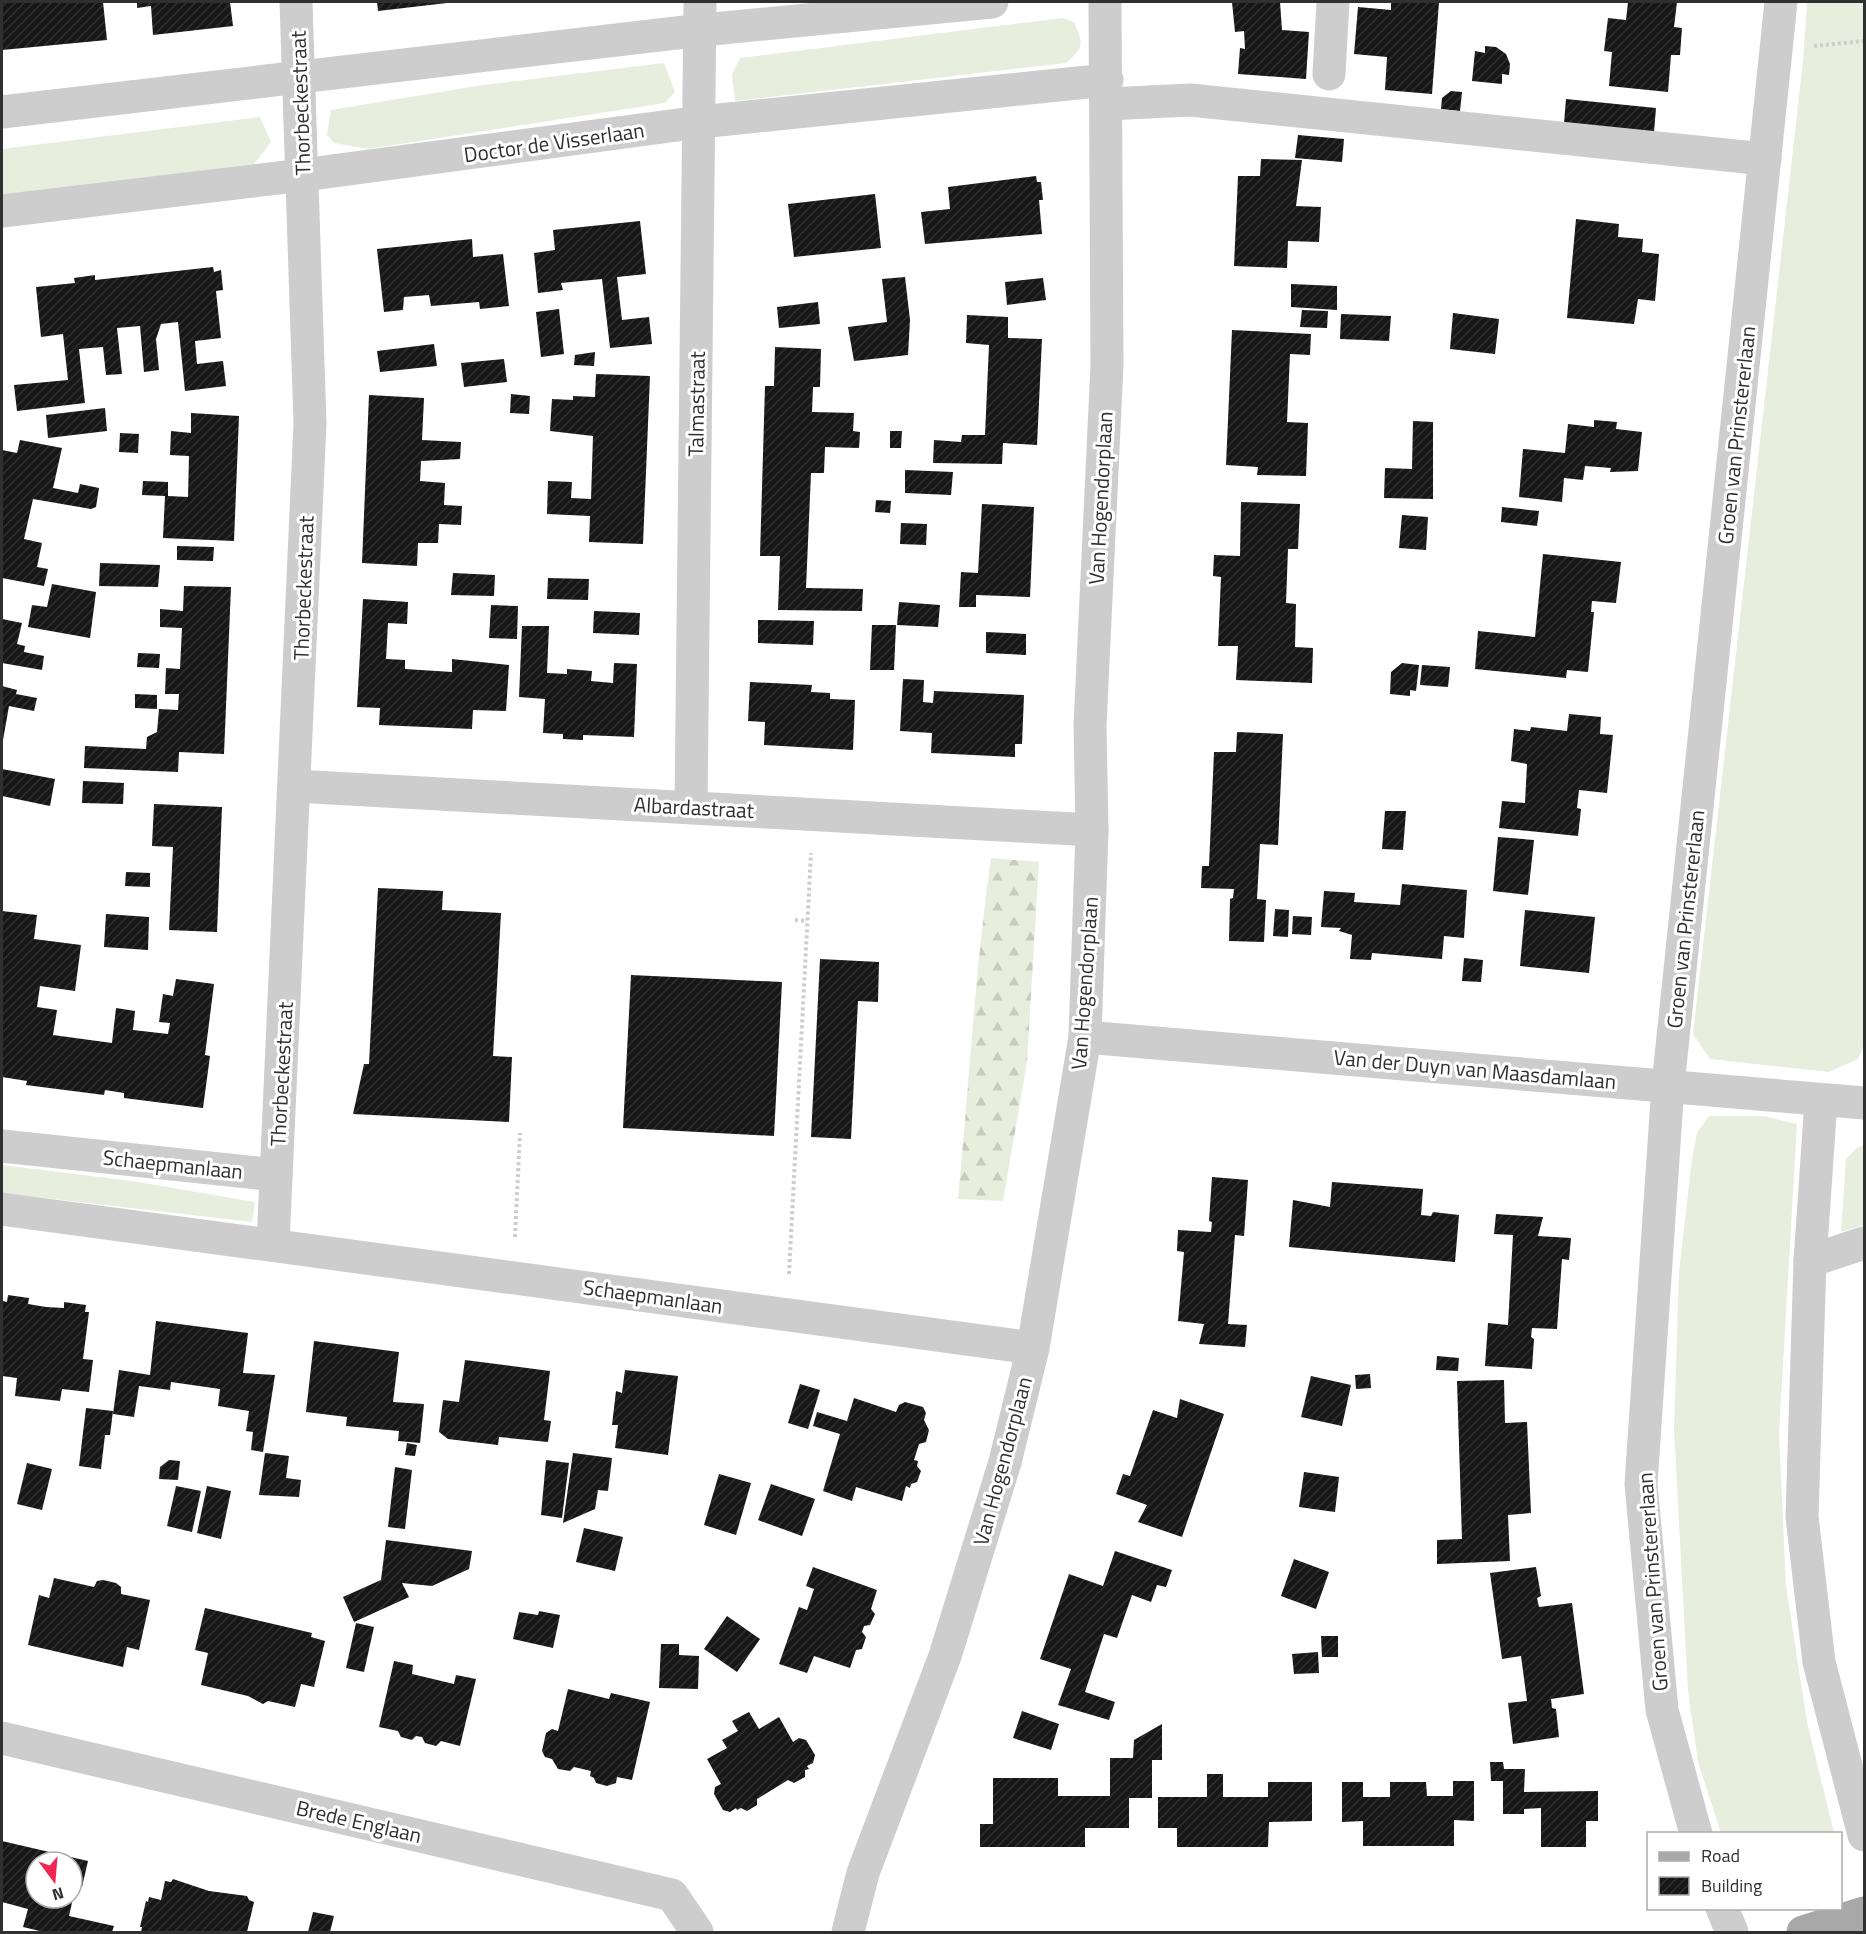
<svg xmlns="http://www.w3.org/2000/svg" width="1866" height="1934" viewBox="0 0 1866 1934" font-family="'Titillium Web',sans-serif">
  <style>
    .grass { fill: #e8eedd }
    .forest { fill: url(#forest-firs) }
    .building { fill: url(#building-hatch); fill-rule: evenodd }
    .lines { fill: none; stroke-linecap: round; stroke-linejoin: round }
    .path { stroke: #cdcdcd; stroke-width: 4; stroke-dasharray: 3 3; stroke-linecap: butt }
    .minor { stroke: #cdcdcd; stroke-width: 33 }
    .major { stroke: #a8a8a8; stroke-width: 33 }
    .labels { text-anchor: middle; dominant-baseline: central; stroke-width: 6; stroke-linejoin: round; paint-order: stroke }
    .street-label { font-size: 21px; fill: #303030; stroke: #fff }
  </style>
  <defs>
    <pattern id="forest-firs" width="22" height="20" patternUnits="userSpaceOnUse" patternTransform="scale(1.5)"><rect width="22" height="20" fill="#e8eedd"/><path d="M5 1l3.5 6h-7zM16 11l3.5 6h-7z" fill="#c7ccbe"/></pattern>
    <pattern id="building-hatch" width="6" height="6" patternUnits="userSpaceOnUse" patternTransform="scale(1.5)"><rect width="6" height="6" fill="#171717"/><path d="M-1 1l2-2M0 6l6-6M5 7l2-2" fill="none" stroke="#303030"/></pattern>
  </defs>
  <rect width="100%" height="100%" fill="#fff"/>
  <!-- grass -->
  <g class="grass">
    <path d="M1807 2H1864V1045L1858 1059 1829 1072 1710 1059 1693 1034 1803 61Z"/>
    <path d="M1063 18 1074 22C1083 43 1085 47 1066 63L735 101 732 74 740 58Z"/>
    <path d="M664 63 675 92 665 103 368 149 334 143 327 135 331 110 483 85Z"/>
    <path d="M260 117 271 142 254 164 2 199V149Z"/>
    <path d="M1709 1116H1764L1797 1124 1779 1433 1786 1586 1807 1722 1834 1833H1721L1698 1762 1688 1691 1674 1429 1679 1272 1692 1159 1697 1133Z"/>
    <path d="M1864 1145V1225L1841 1232 1846 1159 1858 1147Z"/>
    <path d="M2 1165 132 1181 255 1202 252 1222 2 1193Z"/>
  </g>
  <!-- forest -->
  <path class="forest" d="M991 858 1039 862 1027 1062 1003 1201 958 1199C969 1085 975 970 991 858Z"/>
  <!-- building -->
  <g class="building">
    <path d="M2 2H103L107 40 2 50Z"/>
    <path d="M137 2H230L233 26 153 35 151 6 137 8Z"/>
    <path d="M377 2H447V3L378 11Z"/>
    <path d="M1232 2H1280L1282 30 1309 32 1306 79 1238 74 1240 48 1245 49 1244 31 1235 32Z"/>
    <path d="M1391 2H1439L1432 94 1385 90 1387 57 1354 54 1358 7 1391 10Z"/>
    <path d="M1628 2H1677L1674 27 1682 28 1680 55H1671L1668 92 1609 86 1612 52 1604 51 1608 18 1626 20Z"/>
    <path d="M1485 46 1496 47 1506 54 1510 64 1509 75 1502 74V84L1472 81 1475 51 1485 53Z"/>
    <path d="M1451 91 1462 92 1460 111 1441 109 1442 98Z"/>
    <path d="M1566 99 1656 108 1654 132 1564 123Z"/>
    <path d="M1298 135 1344 139 1342 162 1295 158Z"/>
    <path d="M1261 159 1302 160 1296 206 1321 207 1319 242 1288 241 1287 268 1234 266 1238 176H1260Z"/>
    <path d="M1036 176 1037 182H1041L1043 200H1039L1042 234 925 244 921 212 950 209 948 187Z"/>
    <path d="M875 194 881 248 794 257 788 204Z"/>
    <path d="M1576 219 1619 224 1618 237 1643 239 1642 252 1659 254 1655 301 1638 299 1634 324 1567 318Z"/>
    <path d="M640 221 646 274 617 277 622 320 649 317 652 344 610 348 602 279 561 283 563 290 538 293 534 253 555 250 553 230Z"/>
    <path d="M472 239 473 257 503 254 509 306 480 309 479 302 431 306 429 295 404 297 403 310 384 312 377 249Z"/>
    <path d="M213 267 214 272 221 270 223 290 216 291 221 338 195 341 197 364 223 361 226 386 185 391 178 322 161 324 156 339 159 370 144 372 140 326 117 328 122 374 106 375 103 347 79 349 85 403 17 411 14 385 68 380 63 334 41 337 36 287 75 283 74 278 95 275V280Z"/>
    <path d="M905 277 910 320 908 355 854 361 848 327 887 322 882 279Z"/>
    <path d="M1043 278 1046 300 1007 305 1005 282Z"/>
    <path d="M1291 284 1337 286V310L1291 307Z"/>
    <path d="M818 302 820 324 779 328 777 307Z"/>
    <path d="M559 309 564 354 541 357 536 312Z"/>
    <path d="M1302 310 1328 311 1327 328 1300 327Z"/>
    <path d="M1453 313 1499 319 1495 354 1450 349Z"/>
    <path d="M1341 314 1391 316 1389 341 1340 339Z"/>
    <path d="M967 315 1008 317V338L1042 339 1037 445 1003 443 1002 464 933 463 934 440 961 442 962 435H985L989 345 966 343Z"/>
    <path d="M1232 330 1311 334 1310 355 1290 354 1287 422 1308 423 1306 476 1257 475 1258 467 1226 465Z"/>
    <path d="M434 344 437 366 380 372 377 351Z"/>
    <path d="M775 347 821 349 820 387H813L812 412 854 413 853 431 860 432 859 448 825 447 824 473H811L806 588 863 589 862 611 778 610 780 556H760L765 386H774Z"/>
    <path d="M595 352 594 366 574 365 575 355Z"/>
    <path d="M504 359 507 382 464 387 461 363Z"/>
    <path d="M596 374 650 376 643 544 589 542 590 516 547 514 548 481 572 482 571 498 591 499 593 436 550 431 551 414 552 399 573 400V396L595 397Z"/>
    <path d="M511 394 530 396 529 414 510 413Z"/>
    <path d="M369 395 424 398 422 440 461 442 460 459 421 461 420 481 445 483 444 505 462 506 461 525 439 524 438 543H418L417 566 362 563Z"/>
    <path d="M105 408 107 431 48 438 46 415Z"/>
    <path d="M191 413 239 416 234 541 163 538 165 496 142 495 143 481 168 482V496L188 497 189 456 170 455 171 431 191 433Z"/>
    <path d="M1594 420 1617 422 1616 429 1642 432 1638 471 1610 472 1611 468 1585 466 1583 480 1564 478 1562 502 1519 497 1523 449 1565 453 1568 424 1594 427Z"/>
    <path d="M1413 421 1433 422V499L1384 498 1385 468 1412 469Z"/>
    <path d="M890 431H902L901 448H890Z"/>
    <path d="M120 433 139 434 138 453 119 452Z"/>
    <path d="M20 440 62 448 53 488 78 493 80 484 99 488 96 507 91 509 33 499 24 539 42 543 37 567 48 569 44 586 2 578V450L17 453Z"/>
    <path d="M905 470 953 472 951 495 905 493Z"/>
    <path d="M876 500 891 501 890 513 875 512Z"/>
    <path d="M1241 502 1300 504 1298 549H1288L1286 603 1296 604 1295 647 1313 648 1312 683 1236 680 1238 646H1218L1221 577 1213 576 1214 555 1240 556Z"/>
    <path d="M982 504 1034 507 1030 597 976 595V607H959L961 572 978 573Z"/>
    <path d="M1502 507 1539 511 1537 526 1501 522Z"/>
    <path d="M1402 515 1428 517 1426 550 1399 548Z"/>
    <path d="M901 523 927 524 926 545 900 544Z"/>
    <path d="M177 546 214 547 213 561 177 560Z"/>
    <path d="M1543 554 1621 562 1616 603 1592 601 1591 612H1594L1588 672 1567 670 1566 678 1475 669 1478 631 1535 637Z"/>
    <path d="M100 563 160 565 158 587 99 586Z"/>
    <path d="M453 573 495 575 494 596 451 595Z"/>
    <path d="M548 578 589 579 588 600 547 599Z"/>
    <path d="M52 584 96 592 90 638 28 627 32 605 47 607Z"/>
    <path d="M184 586 231 587 224 754 179 752 178 772 84 768 85 746 146 749 147 737 157 732 159 709 178 710 179 694H165L166 668 180 669 182 628 160 627V609L183 611Z"/>
    <path d="M363 599 408 602 407 624 388 623 386 659 405 660V669L452 672V659L509 665 506 711 473 710 472 729 379 725 380 708 357 707Z"/>
    <path d="M899 602 940 605 938 627 897 625Z"/>
    <path d="M491 605 518 606 517 639 489 638Z"/>
    <path d="M594 611 640 613 639 635 593 633Z"/>
    <path d="M2 619 22 623 17 644 25 646 24 652 44 656 42 670 2 663Z"/>
    <path d="M758 620 814 621 813 645 758 643Z"/>
    <path d="M872 625H896L894 670H870Z"/>
    <path d="M522 626H549L547 673 567 674V669L592 671 591 681 613 683 614 663 637 664 634 737 583 735V740L563 739V734L543 733 545 699 519 697Z"/>
    <path d="M986 632 1026 634V655L986 653Z"/>
    <path d="M138 653 160 654 159 668 137 667Z"/>
    <path d="M1402 663 1419 665 1416 691 1410 690V696L1390 694 1391 672Z"/>
    <path d="M1422 665 1450 667 1448 687 1420 685Z"/>
    <path d="M903 679 924 680 923 702 933 703 934 691 1024 695 1022 744H1015V757L931 753 932 733 900 731Z"/>
    <path d="M750 682 812 685 811 692 830 693V699L855 700 853 750 764 745 765 722 748 721Z"/>
    <path d="M2 686 17 690 16 694 37 698 34 711 9 706 3 740Z"/>
    <path d="M135 694 157 695V709L135 708Z"/>
    <path d="M1569 714 1601 717 1600 734 1613 735 1607 793 1579 790 1577 808 1581 809 1578 836 1499 828 1502 801 1525 803 1527 764 1511 761 1514 729 1530 731 1531 727 1567 731Z"/>
    <path d="M1237 732 1283 734 1278 845 1260 844 1257 899 1266 900 1264 942 1229 941 1230 899 1233 898 1234 889 1201 888 1202 866H1209L1214 752H1236Z"/>
    <path d="M2 769 55 779 50 806 2 796Z"/>
    <path d="M83 781 124 783 123 804 82 803Z"/>
    <path d="M154 804 222 807 217 932 169 930 173 847 152 846Z"/>
    <path d="M1385 811H1406L1403 850 1382 849Z"/>
    <path d="M1498 837 1534 840 1528 895 1493 891Z"/>
    <path d="M126 872 150 873V887L125 886Z"/>
    <path d="M1402 884 1467 890 1464 938 1444 936 1442 959 1372 953 1371 960 1350 959 1352 935 1339 931 1341 928 1321 927 1324 891 1355 893 1354 902 1400 905Z"/>
    <path d="M378 888 443 891 442 910 501 913 493 1056 512 1057 509 1122 353 1114 364 1064H369Z"/>
    <path d="M1275 909 1289 910 1288 937 1273 936Z"/>
    <path d="M1525 910 1595 917 1589 973 1520 966Z"/>
    <path d="M2 911 37 915 34 939 81 945 75 991 40 986 37 1007 57 1010 53 1035 112 1043 116 1008 135 1011 133 1030 168 1034 170 1023 159 1022 163 994 173 996 176 979 214 984 205 1055 210 1056 203 1108 124 1098V1093L105 1090 104 1095 26 1085 27 1081 2 1077Z"/>
    <path d="M106 914 149 917 148 950 104 947Z"/>
    <path d="M1293 916 1312 917 1311 935 1292 934Z"/>
    <path d="M1464 958 1483 960 1481 982 1462 981Z"/>
    <path d="M820 959 879 962 878 1002 858 1001 851 1139 811 1137Z"/>
    <path d="M631 975 782 982 774 1136 623 1128Z"/>
    <path d="M1212 1177 1248 1180 1244 1236 1235 1235 1228 1324 1247 1325 1245 1347 1199 1344 1204 1324 1178 1321 1184 1252 1177 1251 1178 1230 1211 1232 1212 1222 1209 1221Z"/>
    <path d="M1332 1182 1423 1189 1421 1215 1431 1216 1433 1212 1459 1215 1455 1262 1289 1247 1293 1200 1330 1207Z"/>
    <path d="M1496 1214 1543 1217 1538 1236 1571 1238 1569 1260 1562 1259 1557 1329 1532 1328 1531 1337 1534 1339 1532 1369 1485 1366 1488 1323 1508 1325 1513 1235 1494 1234Z"/>
    <path d="M8 1295 29 1298 28 1304 46 1307 64 1308V1302L86 1305 85 1312H89L83 1359 93 1360 89 1392 62 1389 60 1401 15 1396 17 1378 2 1376V1310L3 1301 7 1302Z"/>
    <path d="M156 1321 248 1333 243 1373 275 1375 263 1452 251 1450 253 1432 246 1431 249 1411 218 1406 220 1389 171 1382 170 1390 139 1386 134 1417 113 1414 119 1370 150 1375Z"/>
    <path d="M314 1341 399 1352 393 1402 424 1404 420 1443 398 1441 399 1431 346 1426 347 1417 306 1412Z"/>
    <path d="M1437 1356 1459 1358 1458 1371 1436 1370Z"/>
    <path d="M465 1360 550 1371 544 1420 551 1421 548 1442 499 1437 498 1445 448 1439 439 1432 443 1400 459 1402Z"/>
    <path d="M625 1370 678 1376 668 1455 615 1448 618 1425H612L616 1391 622 1393Z"/>
    <path d="M1370 1374 1371 1388 1356 1389 1355 1375Z"/>
    <path d="M1311 1376 1351 1385 1342 1426 1301 1417Z"/>
    <path d="M1504 1380 1505 1423 1527 1422 1531 1513 1508 1515 1510 1561 1437 1564V1540L1462 1539 1457 1381Z"/>
    <path d="M800 1384 820 1390 808 1429 788 1423Z"/>
    <path d="M854 1398 896 1412 899 1405 905 1402 923 1407 926 1413 924 1420 929 1430 926 1442 919 1444 914 1460 918 1461 917 1466 921 1471 917 1482 911 1484 910 1488 906 1486 902 1501 856 1487 852 1501 823 1491 840 1434 813 1426 817 1412 847 1421Z"/>
    <path d="M1180 1399 1224 1414 1182 1537 1138 1522 1147 1505 1116 1494 1123 1474 1130 1476 1153 1410 1177 1418Z"/>
    <path d="M86 1408 113 1411 110 1435H105L101 1469 79 1466Z"/>
    <path d="M407 1443 417 1445 415 1456 405 1455Z"/>
    <path d="M265 1453 289 1456 286 1478 301 1480 299 1497 259 1495Z"/>
    <path d="M573 1453 612 1458 608 1491 598 1490 595 1509 563 1523Z"/>
    <path d="M169 1460 180 1461 178 1480 159 1479 160 1467Z"/>
    <path d="M546 1460 569 1463 562 1518 541 1515Z"/>
    <path d="M27 1463 52 1469 42 1510 17 1504Z"/>
    <path d="M395 1467 412 1470 405 1529 388 1527Z"/>
    <path d="M1304 1472 1339 1477 1335 1512 1299 1507Z"/>
    <path d="M719 1474 751 1483 736 1535 704 1525Z"/>
    <path d="M771 1484 815 1499 802 1536 758 1520Z"/>
    <path d="M176 1486 201 1491 192 1532 167 1526Z"/>
    <path d="M207 1486 231 1491 221 1539 197 1533Z"/>
    <path d="M584 1528 623 1537 615 1571 576 1562Z"/>
    <path d="M386 1540 472 1551 469 1569 432 1586 402 1583 409 1597 354 1622 343 1597 381 1580Z"/>
    <path d="M1115 1551 1172 1570 1166 1587 1157 1585 1151 1602 1132 1595 1117 1638 1104 1634 1085 1692 1115 1702 1109 1720 1058 1705 1071 1669 1040 1659 1069 1574 1103 1586Z"/>
    <path d="M1294 1559 1329 1572 1316 1609 1281 1596Z"/>
    <path d="M813 1567 877 1590 871 1609 875 1614 870 1625 864 1626 862 1632 866 1637 862 1649 856 1650 850 1668 814 1656 807 1673 779 1664 799 1607 807 1610 814 1589 806 1586Z"/>
    <path d="M1536 1567 1541 1596 1537 1598 1539 1607 1572 1603 1584 1694 1551 1699 1552 1708 1556 1709 1559 1737 1513 1744 1508 1703 1527 1701 1521 1656 1502 1659 1490 1573Z"/>
    <path d="M54 1578 94 1587 97 1581 103 1580 116 1583 121 1587V1594L150 1600 139 1650 127 1647 123 1667 28 1645 39 1595 49 1598Z"/>
    <path d="M205 1608 312 1633 311 1637 325 1641 314 1687 301 1684 295 1707 268 1701 263 1704 248 1696 201 1685 208 1653 195 1650Z"/>
    <path d="M539 1611 560 1615 553 1648 513 1639 519 1612 538 1615Z"/>
    <path d="M727 1616 760 1639 737 1672 704 1649Z"/>
    <path d="M356 1623 374 1627 364 1672 346 1668Z"/>
    <path d="M1321 1636H1338V1657H1322Z"/>
    <path d="M661 1644H679V1655L699 1656 698 1689 659 1688Z"/>
    <path d="M1318 1652 1319 1673 1294 1674 1292 1654Z"/>
    <path d="M394 1661 413 1665 412 1674 454 1684 456 1675 476 1679 460 1746 441 1741 436 1746 425 1743 422 1737 416 1736 412 1740 401 1737 398 1731 379 1727Z"/>
    <path d="M568 1689 609 1699 611 1693 650 1702 632 1780 617 1777 616 1783 607 1786 596 1783 594 1778 590 1776 591 1771 574 1767 570 1771 558 1769 552 1759 545 1757 542 1751 546 1733 552 1729 558 1731Z"/>
    <path d="M1022 1711 1059 1724 1051 1750 1013 1738Z"/>
    <path d="M749 1712 759 1729 779 1717 793 1742 799 1738 806 1740 815 1755 813 1763 807 1766 809 1769 805 1770V1777L794 1783 788 1780 757 1799V1805L747 1811 741 1808 737 1810 736 1808 730 1812 723 1810 714 1794 715 1787 721 1784 707 1759 727 1748 722 1740 738 1731 732 1721Z"/>
    <path d="M1162 1724V1760H1152V1798H1129V1828H1085V1847H980V1824H993V1778H1058V1796H1110V1758H1133L1134 1740Z"/>
    <path d="M1490 1762H1503L1504 1769H1525L1524 1792 1598 1791V1821H1586V1847H1541V1808L1524 1809V1814H1503V1781H1491Z"/>
    <path d="M1207 1774H1223V1797H1268V1782H1312V1821L1269 1822 1268 1847H1177V1828H1158V1797H1207Z"/>
    <path d="M1453 1781H1474V1821L1454 1820V1846H1363V1821L1342 1822V1782H1363V1797H1390V1782H1426L1427 1796H1453Z"/>
    <path d="M2 1841 88 1861 82 1887 76 1885 69 1916 114 1926 112 1932H44L23 1927 28 1909 2 1902ZM36 1862H72V1898H36Z"/>
    <path d="M173 1879 209 1891 247 1896 249 1900 254 1902 247 1932H141L142 1927H140L146 1901 148 1902 149 1897 161 1900 165 1881 171 1882Z"/>
    <path d="M313 1912 334 1916 330 1932H308Z"/>
  </g>
  <g class="lines">
    <!-- path -->
    <g class="path">
      <path d="M1814 46 1864 41"/>
      <path d="M795 920 807 921"/>
      <path d="M515 1237 520 1133"/>
      <path d="M789 1274 811 853"/>
    </g>
    <!-- minor -->
    <g class="minor">
      <path d="M1329 74 1333 2"/>
      <path d="M1107 104 1190 100 1765 159"/>
      <path d="M2 112 702 30 992 2"/>
      <path d="M2 211 303 175 700 122 1107 80"/>
      <path d="M295 786 1092 830"/>
      <path d="M691 807 700 2"/>
      <path d="M1085 1037 1864 1103"/>
      <path d="M1821 1100 1810 1261 1802 1517 1819 1662 1864 1835"/>
      <path d="M2 1146 276 1175"/>
      <path d="M2 1209 1033 1348"/>
      <path d="M273 1244 310 423 296 2"/>
      <path d="M1810 1261 1864 1243"/>
      <path d="M2 1738 672 1895 697 1932"/>
      <path d="M1696 1834 1662 1710 1641 1484 1668 1085 1781 2"/>
      <path d="M1722 1908 1732 1932"/>
      <path d="M848 1932 863 1873 945 1656 1005 1462 1033 1348 1085 1037 1092 830 1090 726 1107 365 1105 2"/>
    </g>
    <!-- major -->
    <path class="major" d="M1803 1932 1864 1913"/>
  </g>
  <g class="labels">
    <!-- street labels -->
    <g class="street-label">
      <text transform="translate(300 103) rotate(-92)">Thorbeckestraat</text>
      <text transform="translate(554 142) rotate(-8)">Doctor de Visserlaan</text>
      <text transform="translate(696 404) rotate(-89)">Talmastraat</text>
      <text transform="translate(1736 435) rotate(-84)">Groen van Prinstererlaan</text>
      <text transform="translate(1100 498) rotate(-87)">Van Hogendorplaan</text>
      <text transform="translate(303 588) rotate(-88)">Thorbeckestraat</text>
      <text transform="translate(694 807) rotate(3)">Albardastraat</text>
      <text transform="translate(1685 919) rotate(-84)">Groen van Prinstererlaan</text>
      <text transform="translate(1084 983) rotate(-86)">Van Hogendorplaan</text>
      <text transform="translate(1475 1069) rotate(5)">Van der Duyn van Maasdamlaan</text>
      <text transform="translate(281 1074) rotate(-87)">Thorbeckestraat</text>
      <text transform="translate(173 1164) rotate(6)">Schaepmanlaan</text>
      <text transform="translate(653 1296) rotate(8)">Schaepmanlaan</text>
      <text transform="translate(1002 1461) rotate(-75)">Van Hogendorplaan</text>
      <text transform="translate(1652 1582) rotate(-94)">Groen van Prinstererlaan</text>
      <text transform="translate(359 1821) rotate(13)">Brede Englaan</text>
    </g>
  </g>
  <!-- border -->
  <rect width="1866" height="1934" fill="none" stroke="#303030" stroke-width="6"/>
  <!-- legend -->
  <rect x="1647" y="1832" width="195" height="78" fill="#ffffff" stroke="#acacac" stroke-width="1.5"/>
  <rect x="1659" y="1852" width="30" height="9" fill="#a8a8a8" stroke="#acacac" stroke-width="1.5"/>
  <text x="1701" y="1862" font-size="18" fill="#303030">Road</text>
  <rect x="1659" y="1877" width="30" height="18" fill="url(#building-hatch)" stroke="#acacac" stroke-width="1.5"/>
  <text x="1701" y="1892" font-size="18" fill="#303030">Building</text>
  <!-- north arrow -->
  <g transform="translate(54 1880) rotate(164)"><circle r="28" fill="#ffffff" stroke="#acacac" stroke-width="1.5"/>
  <path d="M0-4.5L10 22L0 15L-10 22Z" fill="#f32551"/>
  <text y="-9" font-size="16" font-weight="bold" text-anchor="middle" fill="#303030">N</text>
  </g>
</svg>
